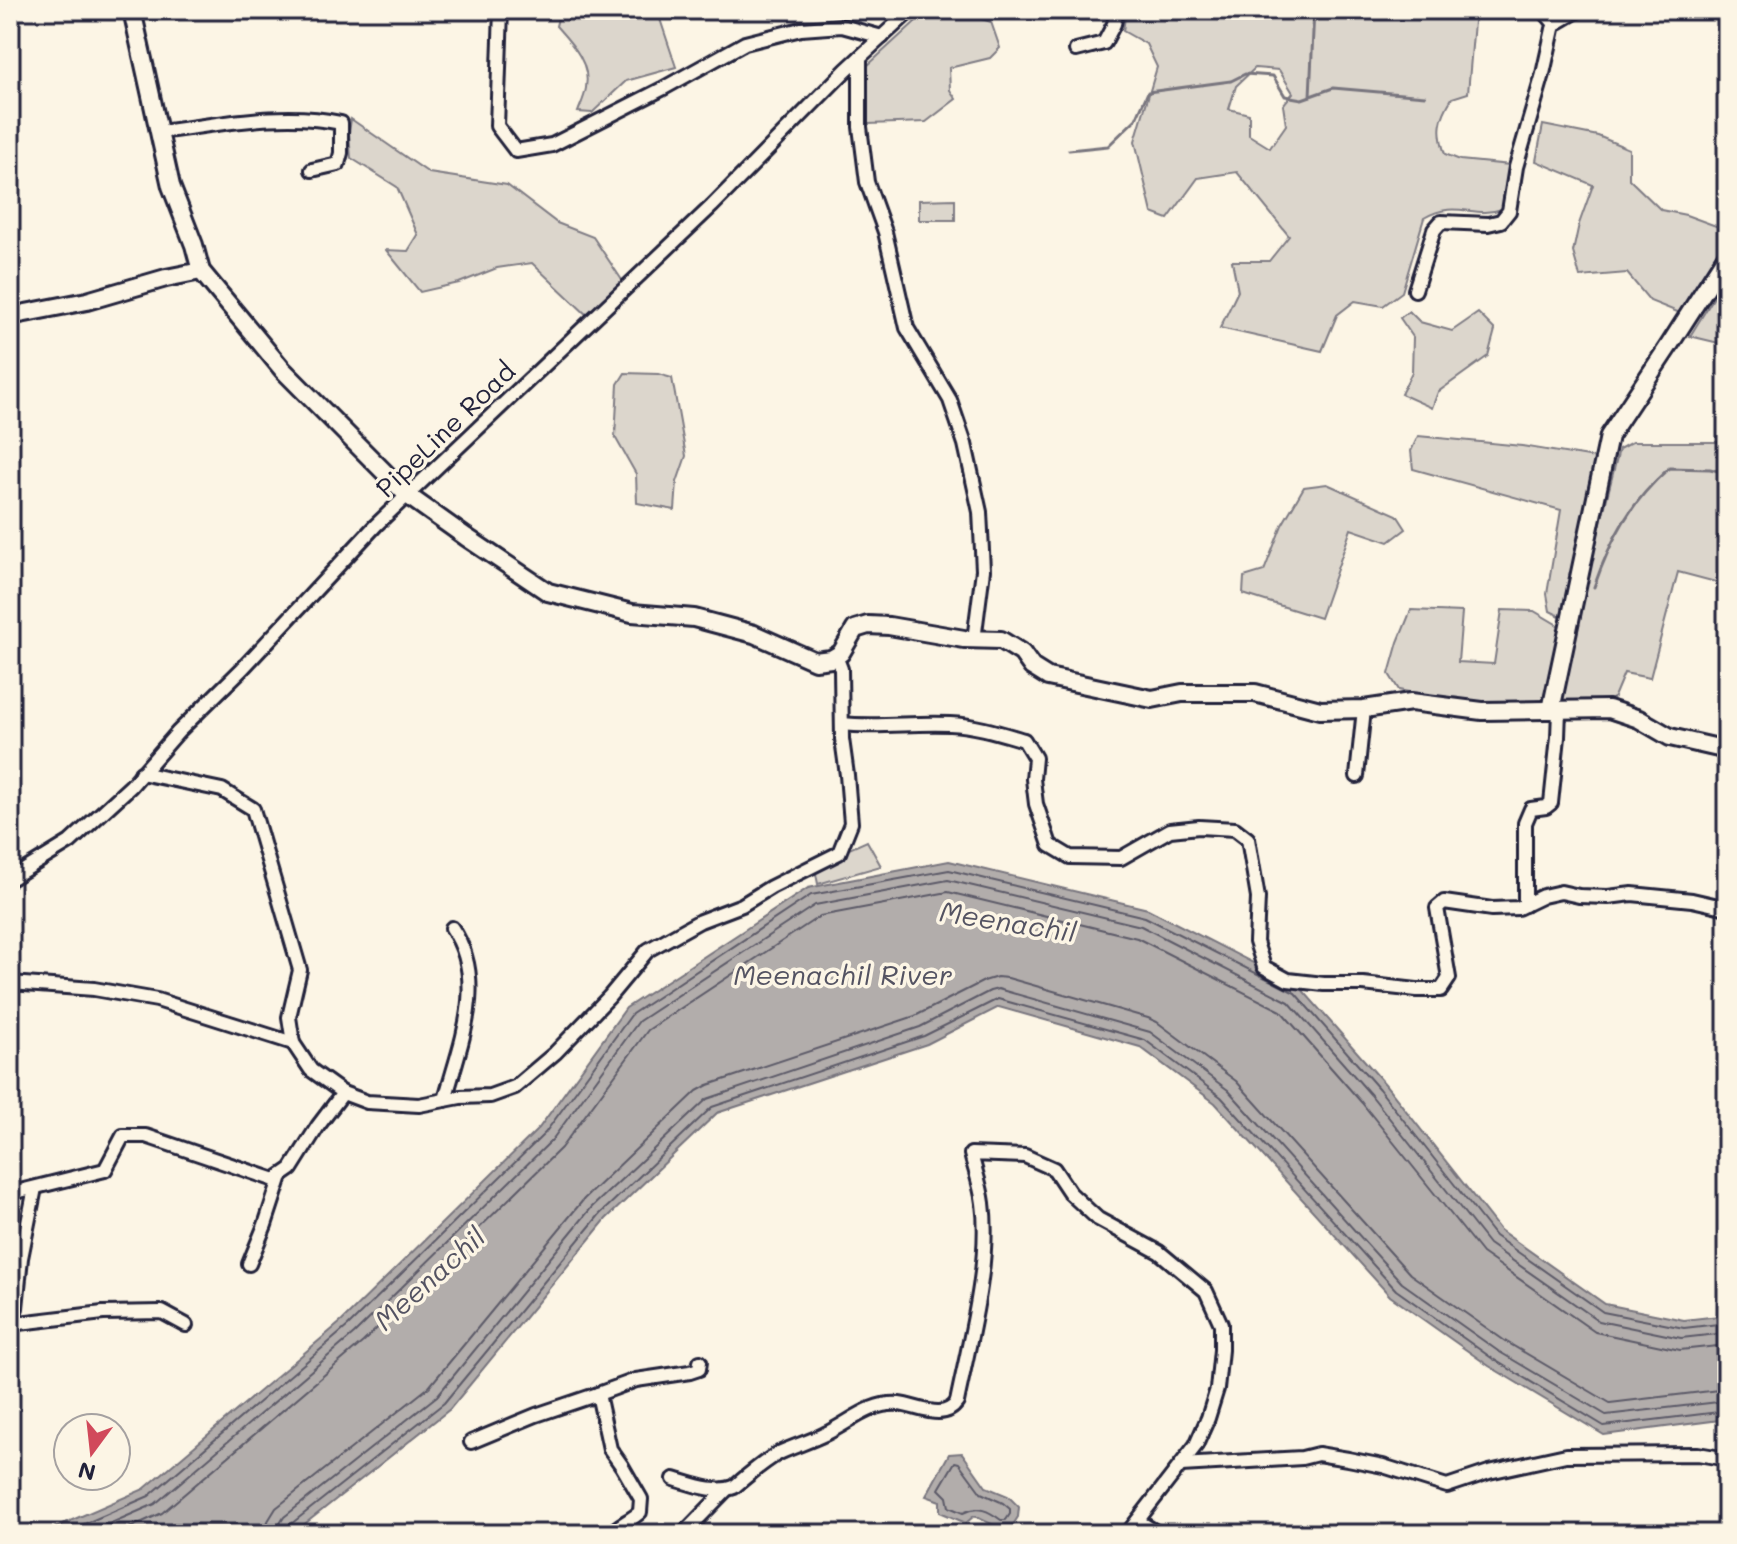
<svg xmlns="http://www.w3.org/2000/svg" width="1737" height="1544" viewBox="0 0 1737 1544" font-family="Mali,sans-serif">
  <style>
    .green { fill: #dcd6cc; stroke: #7f7c84; stroke-width: 2; fill-rule: evenodd }
    .water { fill: #b2adab; stroke: #78757e; stroke-width: 2 }
    .lines { fill: none; stroke-linecap: round; stroke-linejoin: round }
    .shore { stroke: #5c5a68; stroke-width: 2 }
    .stream { stroke: #78757e; stroke-width: 3 }
    .minor-casing { stroke: #22223b; stroke-width: 18 }
    .major-casing { stroke: #22223b; stroke-width: 22 }
    .minor { stroke: #fcf5e5; stroke-width: 12 }
    .major { stroke: #fcf5e5; stroke-width: 16 }
    .labels { text-anchor: middle; dominant-baseline: central; stroke-width: 7; stroke-linejoin: round; paint-order: stroke }
    .street-label { font-size: 26px; fill: #22223b; stroke: #fcf5e5 }
    .water-label { font-size: 28px; font-style: italic; fill: #545362; stroke: #fcf5e5 }
  </style>
  <rect width="100%" height="100%" fill="#fcf5e5"/>
  <filter id="ink" filterUnits="userSpaceOnUse"><feTurbulence type="fractalNoise" baseFrequency=".0125" numOctaves="2"/><feDisplacementMap in="SourceGraphic" scale="16" xChannelSelector="R" yChannelSelector="G"/><feConvolveMatrix kernelMatrix="1 2 1 2 8 2 1 2 1" color-interpolation-filters="sRGB"/></filter>
  <g filter="url(#ink)">
    <!-- green -->
    <g class="green">
      <path d="M560 10H657L676 67 626 81 592 113 578 112C581 104 585 96 586 88 591 63 571 43 556 26Z"/>
      <path d="M928 10H954L991 22 1000 48 990 58 949 68 950 90 956 99 926 122 868 124 866 67Z"/>
      <path d="M1126 10H1475L1468 93 1452 98C1439 119 1437 131 1445 154L1460 160 1510 165 1502 209C1473 219 1456 199 1424 218L1402 292 1383 306 1355 301 1337 315 1322 351 1220 328 1238 291 1232 261H1269L1289 236 1237 172 1198 178 1168 219 1152 213 1135 141 1157 67 1146 44 1123 31ZM1255 68 1279 70 1293 93 1283 105 1286 125 1270 148 1249 135V114L1229 109 1236 86Z"/>
      <path d="M351 119 429 173 507 185 557 223 593 237 624 283 589 317 532 263 497 268 459 283 420 292 386 250 408 251 418 235 397 187 351 158 349 133Z"/>
      <path d="M1543 125 1598 136 1629 149V179L1661 210 1686 215 1727 230V240L1680 313 1650 301 1627 273 1580 277 1573 252 1579 224 1593 185 1536 161Z"/>
      <path d="M955 199V220H919V200Z"/>
      <path d="M1727 276V345L1690 336Z"/>
      <path d="M1409 311 1420 322 1452 331 1478 313 1495 330 1488 356 1438 392 1432 408 1401 394 1412 372 1413 337 1400 318Z"/>
      <path d="M625 373 658 374 672 378 686 456 677 482 675 510 637 503 636 474 615 437 618 384Z"/>
      <path d="M1418 436 1522 446 1595 458 1562 617 1550 611 1547 594 1561 510 1413 469 1411 451Z"/>
      <path d="M1632 442H1727V585L1678 572 1650 678 1624 673 1611 704 1563 706 1557 701 1619 449Z"/>
      <path d="M1327 484 1397 515 1406 529 1389 542 1351 529 1320 618 1243 594 1244 577 1264 571 1282 525 1304 487Z"/>
      <path d="M1411 610 1462 612 1458 662 1494 664 1502 610 1534 611 1561 627 1542 704 1496 706 1456 702 1399 690 1389 674 1398 642Z"/>
      <path d="M867 841 881 866 818 884 815 869 840 858 849 849Z"/>
    </g>
    <!-- water -->
    <g class="water">
      <path d="M949 861 1148 909 1300 987 1385 1084 1500 1230 1605 1304 1684 1320 1727 1315V1419L1604 1435 1489 1366 1390 1296 1215 1103 1140 1047 999 1007 927 1044 717 1113 606 1219 450 1409 292 1534H40L144 1489 342 1321 539 1128 626 1008 808 888Z"/>
      <path d="M962 1453 986 1487 1008 1496 1019 1507 1018 1517 1009 1531C996 1527 986 1521 974 1516L966 1523 940 1512V1501L926 1496 949 1454Z"/>
    </g>
    <g class="lines">
      <!-- shore -->
      <g class="shore">
        <path d="M955 1462 959 1463 981 1493 1003 1503 1010 1509V1514L1006 1520H1001C989 1511 978 1505 963 1513L949 1507 947 1497 939 1489Z"/>
        <path d="M61 1534 149 1496 348 1326 545 1133 632 1014 811 895 949 870 1145 917 1295 993 1379 1089 1495 1236 1603 1312 1684 1328 1727 1323"/>
        <path d="M86 1534 155 1504 354 1334 552 1140 639 1021 815 905 948 880 1141 926 1289 1002 1371 1095 1489 1244 1599 1321 1681 1338 1727 1333"/>
        <path d="M116 1534 162 1513 363 1342 561 1148 648 1030 820 916 948 892 1137 938 1281 1011 1362 1103 1482 1253 1595 1332 1680 1350 1727 1345"/>
        <path d="M266 1534 268 1521 276 1508 429 1387 584 1199 697 1091 708 1085 915 1016 984 981 997 977 1008 978 1148 1018 1157 1022 1236 1081 1410 1274 1505 1341 1610 1403 1727 1389"/>
        <path d="M278 1534 279 1525 284 1517 437 1396 592 1207 707 1099 920 1027 990 991 998 989 1150 1032 1228 1090 1402 1283 1498 1351 1606 1415 1727 1401"/>
        <path d="M288 1534 291 1524 444 1403 600 1214 712 1107 924 1036 998 999 1145 1040 1221 1097 1396 1290 1493 1359 1604 1426 1727 1411"/>
      </g>
      <!-- stream -->
      <g class="stream">
        <path d="M1310 96 1314 10"/>
        <path d="M1069 150 1108 146 1136 119 1148 92 1231 81 1245 74 1273 76 1285 96 1302 99 1333 88 1425 96"/>
        <path d="M1594 587C1611 538 1630 503 1669 468L1710 469 1727 473"/>
      </g>
      <!-- minor casing -->
      <g class="minor-casing">
        <g id="minor">
          <path d="M501 10 497 126 516 151 552 145 662 89 745 43 801 29 842 26 882 37"/>
          <path d="M1543 10 1555 24"/>
          <path d="M1076 50 1104 43 1114 24 1117 10"/>
          <path d="M860 57V127L867 182 885 232 907 328 950 400 965 444 980 512 983 570 974 640"/>
          <path d="M159 132C219 125 281 110 341 123V153L338 164 312 170"/>
          <path d="M1415 290 1434 230 1441 222 1488 224 1501 221 1509 211 1516 167 1543 74 1553 29 1555 24 1579 10"/>
          <path d="M842 724C878 728 914 722 950 724 975 725 1000 733 1024 740L1035 758 1033 779 1036 804 1050 845 1070 857 1121 858 1170 830 1199 827 1235 829 1248 839 1258 898 1256 942 1264 967 1288 980 1324 984H1363L1417 990H1441L1449 978 1437 908 1444 902 1492 909 1518 908 1543 896 1561 892 1579 896 1608 897 1632 894 1692 900 1727 908"/>
          <path d="M141 773 222 790 253 809 300 970 289 1017 293 1043 311 1070 343 1093"/>
          <path d="M1357 776 1364 709"/>
          <path d="M10 879 70 842 131 786 178 732 243 668 376 525 712 206 846 70 911 10"/>
          <path d="M1525 905V823L1531 809 1546 807 1551 803 1558 737 1559 710"/>
          <path d="M10 983 94 989 157 1000 293 1043"/>
          <path d="M445 1100C460 1044 488 981 452 928"/>
          <path d="M10 1191 16 1192 105 1170 123 1136H146L275 1180 291 1169 318 1126 343 1093 367 1102 419 1105 460 1097 490 1096 515 1087 555 1053 609 997 648 950 700 921 742 905 771 887 839 853 851 823 847 775 842 739 841 669 836 656"/>
          <path d="M249 1264 265 1225 281 1176"/>
          <path d="M10 1324 16 1308 21 1258 35 1188"/>
          <path d="M11 1324 103 1313 162 1312 186 1325"/>
          <path d="M598 1394 636 1380 690 1372 699 1369 700 1362"/>
          <path d="M471 1442 536 1415 598 1394 610 1449 622 1466 641 1499 640 1512C632 1520 616 1526 611 1534"/>
          <path d="M1181 1465 1302 1458 1318 1454 1348 1459 1383 1466 1447 1486 1489 1472 1566 1455 1698 1454 1727 1459"/>
          <path d="M674 1479C692 1484 716 1494 734 1487 748 1475 763 1462 779 1453 794 1446 811 1441 825 1434 851 1422 869 1402 899 1404 918 1406 944 1422 957 1402 969 1343 991 1262 983 1203 981 1187 975 1170 971 1154L1025 1156 1054 1169 1070 1193 1098 1219 1159 1252 1206 1291 1221 1324V1350L1217 1389 1208 1418 1196 1445 1127 1534"/>
          <path d="M1138 1521 1159 1534"/>
          <path d="M683 1534 726 1490"/>
        </g>
      </g>
      <!-- major casing -->
      <g class="major-casing">
        <g id="major">
          <path d="M132 10 171 186 194 245 201 271 283 370 407 495 466 537 548 592 632 613 694 618 754 634 815 661 831 659 841 653 855 629 868 625 889 626 964 639 1001 640 1022 653 1032 667 1048 677 1152 699 1182 693H1255L1320 710 1364 709 1411 702 1482 711 1609 709 1639 719 1670 737 1727 750"/>
          <path d="M10 316 87 301 166 278 201 271"/>
          <path d="M1551 710 1609 436 1668 347 1727 255"/>
        </g>
      </g>
      <!-- minor -->
      <use href="#minor" class="minor"/>
      <!-- major -->
      <use href="#major" class="major"/>
    </g>
  </g>
  <g class="labels">
    <!-- street labels -->
    <g class="street-label">
      <text transform="translate(445 429) rotate(-44)">PipeLine Road</text>
    </g>
    <!-- water labels -->
    <g class="water-label">
      <text transform="translate(1008 921) rotate(9)">Meenachil</text>
      <text x="843" y="974">Meenachil River</text>
      <text transform="translate(429 1278) rotate(-42)">Meenachil</text>
    </g>
  </g>
  <!-- margin -->
  <rect width="1737" height="1544" fill="none" stroke="#fcf5e5" stroke-width="40"/>
  <rect x="20" y="20" width="1697" height="1504" fill="none" stroke="#22223b" stroke-width="3" filter="url(#ink)"/>
  <!-- north arrow -->
  <g transform="translate(92 1452) rotate(195)"><circle r="38" fill="#fcf5e5" stroke="#a5a1a1" stroke-width="2"/>
  <path d="M0-6L14 30L0 20L-14 30Z" fill="#d1495b"/>
  <text y="-12" font-size="22" font-weight="bold" text-anchor="middle" fill="#22223b">N</text>
  </g>
</svg>
